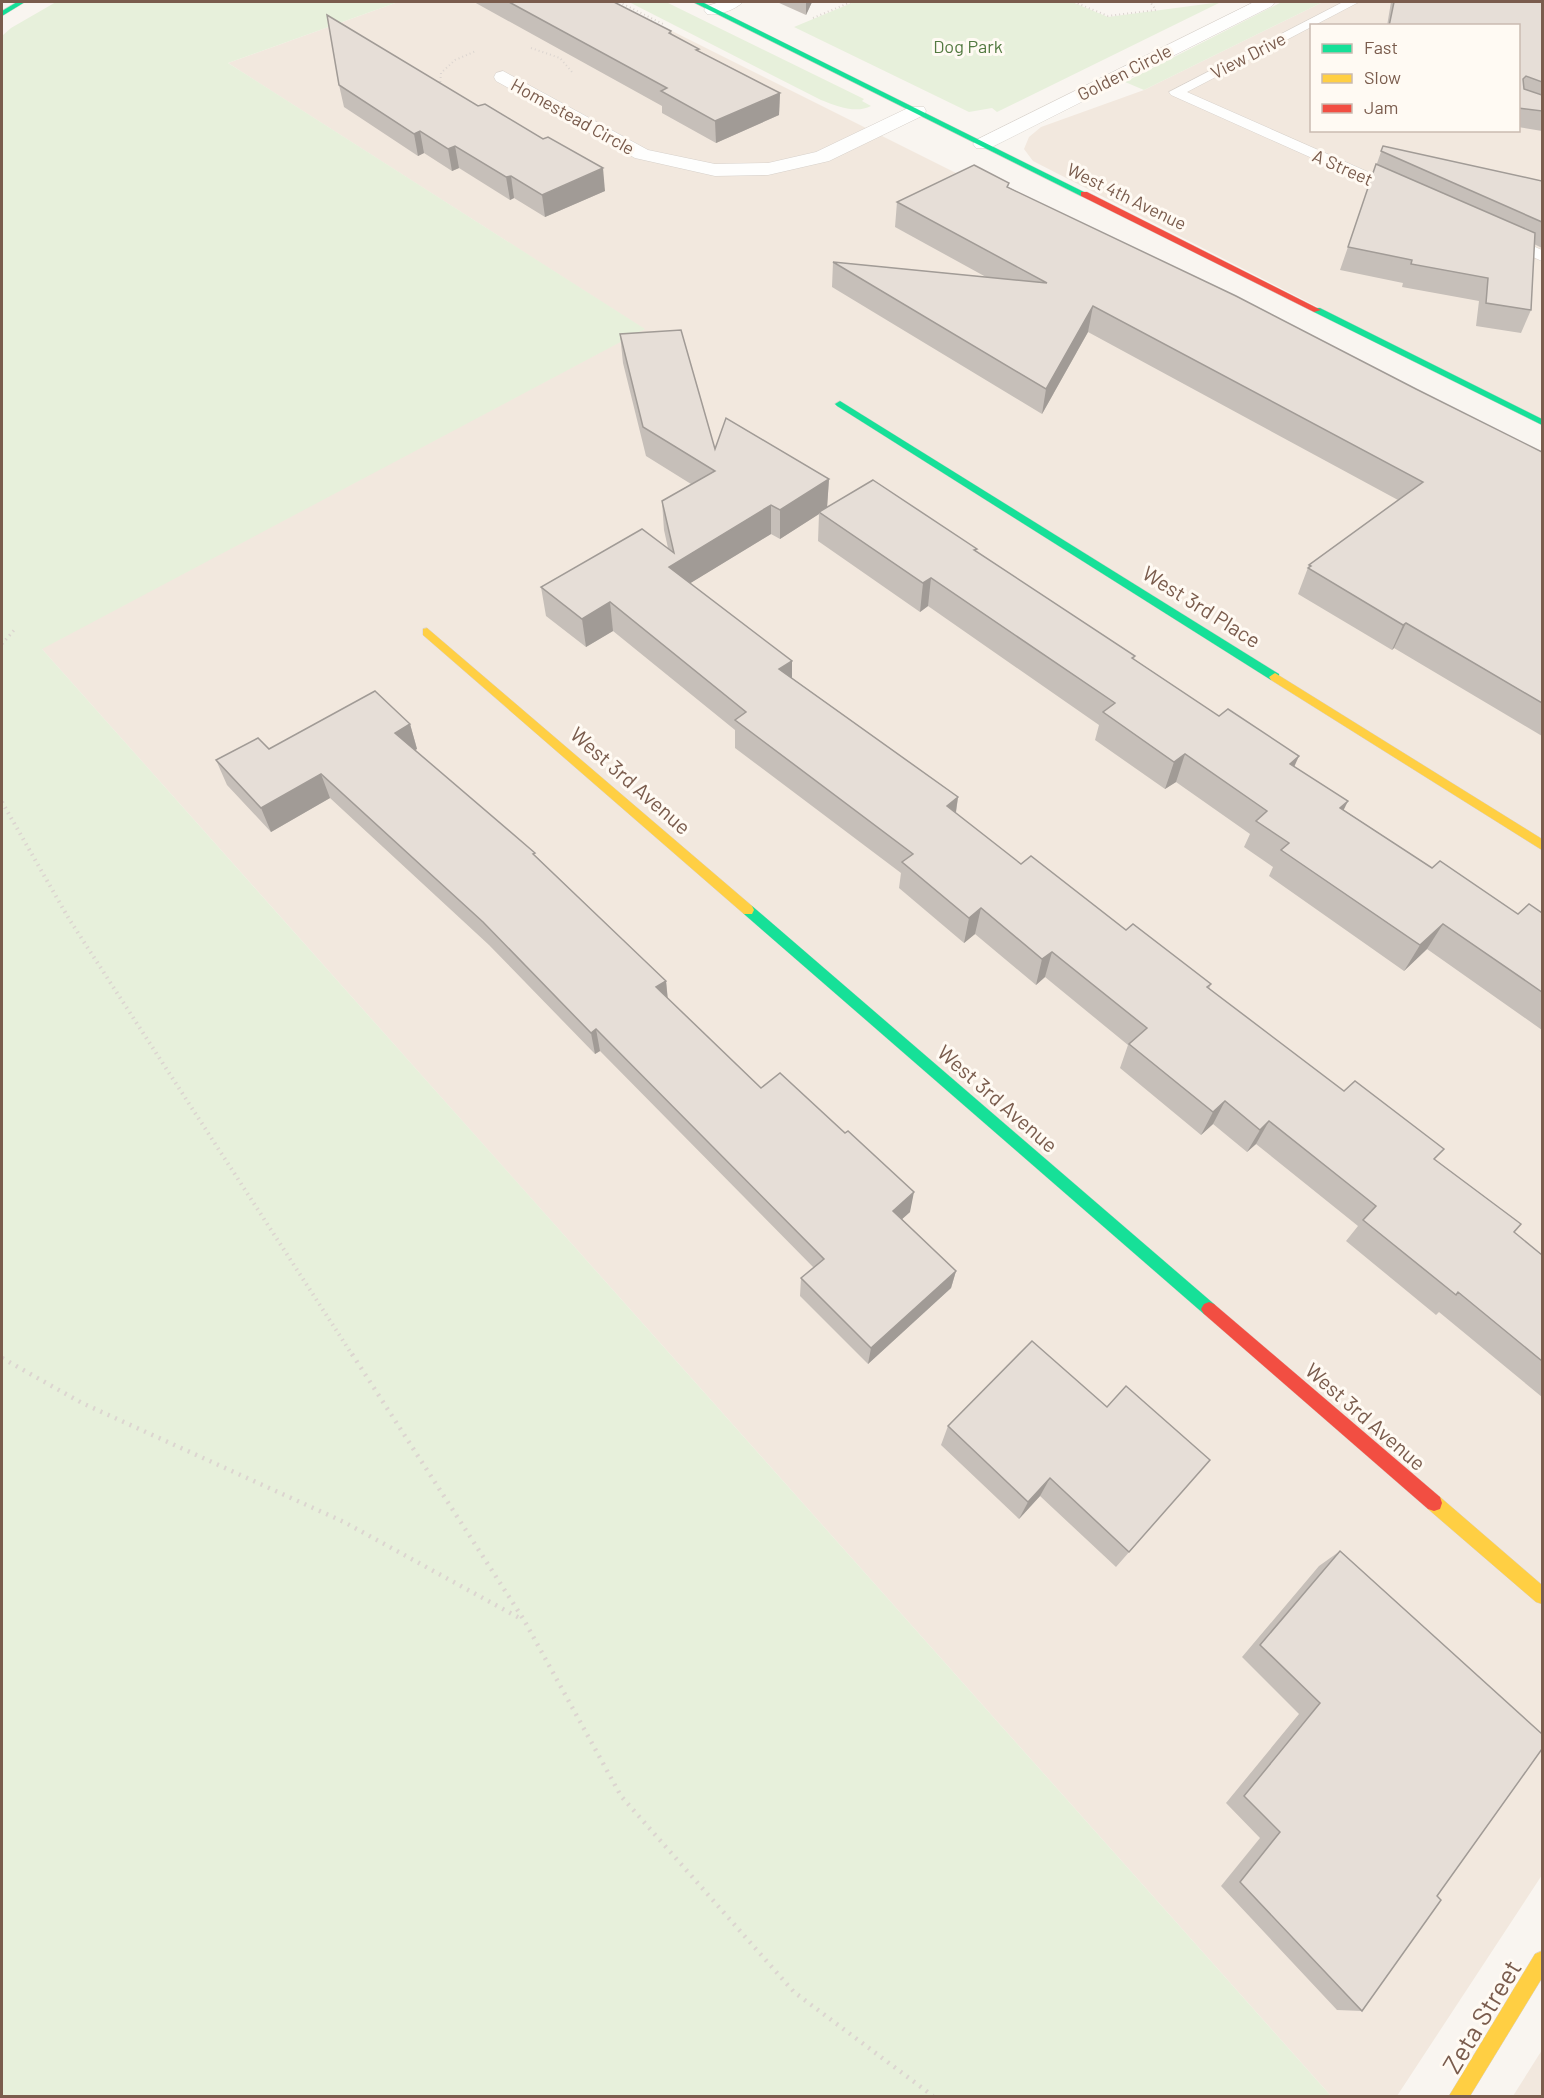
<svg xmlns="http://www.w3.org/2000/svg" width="1544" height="2098" viewBox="0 0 1544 2098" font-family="Barlow,sans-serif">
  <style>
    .residential { fill: #f2e8de; fill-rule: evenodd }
    .green { fill: #e7f0db }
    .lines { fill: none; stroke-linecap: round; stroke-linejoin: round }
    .lane-casing { stroke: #d7d1cb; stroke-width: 1 }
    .street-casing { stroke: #d7d1cb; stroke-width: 1 }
    .fast-casing { stroke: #d9d2cb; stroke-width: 1 }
    .slow-casing { stroke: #d9d2cb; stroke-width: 1 }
    .jam-casing { stroke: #d9d2cb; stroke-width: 1 }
    .path-far3 { stroke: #dcd5d0; stroke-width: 2; stroke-dasharray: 1 3; stroke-linecap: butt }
    .path-far2 { stroke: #dcd5d0; stroke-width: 3; stroke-dasharray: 1.5 4; stroke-linecap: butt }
    .path-far1 { stroke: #dcd5d0; stroke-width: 4; stroke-dasharray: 1.5 4.5; stroke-linecap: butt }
    .path { stroke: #dcd5d0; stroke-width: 4.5; stroke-dasharray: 2 6; stroke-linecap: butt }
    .lane { fill: #fefefd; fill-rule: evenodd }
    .street { fill: #fefefd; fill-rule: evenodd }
    .fast { fill: #16e098; fill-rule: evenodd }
    .slow { fill: #ffcf43; fill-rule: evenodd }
    .jam { fill: #f24e42; fill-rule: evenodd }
    .wall { fill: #c6bfb9 }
    .shaded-wall { fill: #a19b96 }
    .building { fill: #e6ded7; stroke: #a19b96; stroke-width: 1.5 }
    .labels { text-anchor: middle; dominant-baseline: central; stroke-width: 6; stroke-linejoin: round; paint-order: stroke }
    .far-park-label { font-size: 18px; fill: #537a41; stroke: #fffaf3 }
    .far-street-label { font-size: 18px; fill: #7a5c4d; stroke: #fffaf3 }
    .street-label { font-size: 21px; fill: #7a5c4d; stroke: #fffaf3 }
    .near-street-label { font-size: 26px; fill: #7a5c4d; stroke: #fffaf3 }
  </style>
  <rect width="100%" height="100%" fill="#f9f5f0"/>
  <!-- residential -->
  <g class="residential">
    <path d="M398 2H614L1542 466V1875L1397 2096H1331L41 648 644 329 228 63Z"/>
    <path d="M1323 2H1542V422L1033 161 1024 149 1029 137 1041 127 1144 90ZM1312 26H1518V130H1312Z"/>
    <path d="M1542 2050V2096H1513Z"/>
  </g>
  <!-- green -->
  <g class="green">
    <path d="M56 2H398L228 63 645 329 42 649 1331 2096H2V36L11 28Z"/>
    <path d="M629 2H666L864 99 862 101 871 106C856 114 836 106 821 100Z"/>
    <path d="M854 2H1072L1108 17 1221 2 997 112 992 108 969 112 794 27Z"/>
    <path d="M1282 2H1323L1144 90 1125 82Z"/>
  </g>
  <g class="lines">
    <!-- lane casing -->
    <g class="lane-casing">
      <g id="lane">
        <path d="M1343 2H1359L1187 92 1409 190 1411 193 1409 196H1397L1171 95 1169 92Z"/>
        <path d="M1502 233 1542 250V261L1496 241 1494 238 1496 235Z"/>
      </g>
    </g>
    <!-- street casing -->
    <g class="street-casing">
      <g id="street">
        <path d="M720 2H743C735 10 718 16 707 14L704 10 707 6Z"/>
        <path d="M1254 2H1275L1272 6 990 148H976L973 144 976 140Z"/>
        <path d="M503 71 648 150 715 164 768 163 816 152 910 107H924L926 111 924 115 829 161 768 175 715 176 635 158 496 81 494 77 496 73Z"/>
      </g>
    </g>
    <!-- fast casing -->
    <g class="fast-casing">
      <g id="fast">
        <path d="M17 2H25L2 16V11Z"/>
        <path d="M693 2H702L1088 194 1081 196Z"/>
        <path d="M1314 308H1320L1542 419V425L1314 312Z"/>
        <path d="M840 401 1279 674V680H1271L837 406 835 404Z"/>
        <path d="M748 905 752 906 1214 1304 1217 1309 1214 1314 1209 1316 1204 1314 744 914 742 910 744 906Z"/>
      </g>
    </g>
    <!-- slow casing -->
    <g class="slow-casing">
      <g id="slow">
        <path d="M427 628 752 906 754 910 752 914H744L423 635V629Z"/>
        <path d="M1275 673 1542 839V850L1271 680 1269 677Z"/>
        <path d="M1434 1495 1440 1497 1542 1585V1604L1536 1602 1428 1509 1426 1503 1428 1497Z"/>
        <path d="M1542 1951V1978L1470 2096H1449L1535 1954Z"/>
      </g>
    </g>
    <!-- jam casing -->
    <g class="jam-casing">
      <g id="jam">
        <path d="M1081 192H1087L1321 310 1314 312 1081 196Z"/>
        <path d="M1209 1302 1214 1304 1440 1497 1442 1503 1440 1509 1434 1511 1428 1509 1204 1314 1201 1309 1204 1304Z"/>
      </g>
    </g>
    <!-- path-far3 -->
    <g class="path-far3">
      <path d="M619 2 665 25"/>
      <path d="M1074 2 1108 16 1156 10 1150 2"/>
      <path d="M813 18 851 2"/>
      <path d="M531 48 560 58 572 72"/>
      <path d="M440 86 441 73 455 60 476 51"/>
    </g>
    <!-- path-far2 -->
    <path class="path-far2" d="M2 644 16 628"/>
    <!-- path-far1 -->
    <path class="path-far1" d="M2 802 69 919 353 1356"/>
    <!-- path -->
    <g class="path">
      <path d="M352 1354 524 1620 621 1796 794 1992 933 2096"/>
      <path d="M2 1358 82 1403 344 1522 523 1620"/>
    </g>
    <!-- lane -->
    <use href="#lane" class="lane"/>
    <!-- street -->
    <use href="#street" class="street"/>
    <!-- fast -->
    <use href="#fast" class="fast"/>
    <!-- slow -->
    <use href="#slow" class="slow"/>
    <!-- jam -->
    <use href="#jam" class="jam"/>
  </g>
  <!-- wall -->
  <g class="wall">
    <path d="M474 2H616V3L671 31 672 35 699 51 780 93 779 115 716 143 662 113V106Z"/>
    <path d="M777 2H812L806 15Z"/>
    <path d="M1391 2H1542V111L1518 108V26H1387Z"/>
    <path d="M339 85 605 191 545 217 514 198 510 200 459 168 452 171 424 153 418 156 344 107Z"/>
    <path d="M1518 108 1542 111V131L1518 127Z"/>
    <path d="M1383 146 1542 181V248L1534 244 1531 310 1521 333 1476 326 1479 301 1402 287 1403 283 1340 270Z"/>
    <path d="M1009 183 1008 187 1542 452V736L1394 648 1392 650 1298 594 1309 565 1398 500 1088 332 1042 414 832 287 833 262 986 277 895 227 897 202Z"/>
    <path d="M620 334 715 449 829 479 827 507 977 552 1135 656 1134 659 1294 767 1344 810 1432 868 1518 914 1542 913V1030L1427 949 1404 971 1269 876 1273 867 1244 847 1250 834 1176 782 1165 789 1095 740 1099 725 928 606 920 612 818 541 819 514 780 539 771 534 690 583 792 678 958 797 956 813 1021 864 1211 984 1209 989 1435 1160 1514 1232 1542 1255V1397L1439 1312 1436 1315 1346 1241 1358 1226 1256 1144 1247 1152 1213 1124 1201 1135 1120 1068 1128 1045 1045 977 1036 985 975 934 964 943 899 888 901 873 735 748V730L613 631 586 647 546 616 541 587 668 548 664 530 662 501 691 484 646 456 623 363Z"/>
    <path d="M410 724 417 749 415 750 536 856 666 981 668 999 761 1088 910 1212 902 1219 956 1271 951 1288 868 1364 800 1296 801 1278 814 1268 600 1051 595 1054 489 945 330 798 271 832 227 785 216 760Z"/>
    <path d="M1107 1407 1210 1460 1116 1567 1040 1496 1019 1519 941 1445 948 1426Z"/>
    <path d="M1340 1551 1437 1896 1362 2011 1337 2010 1221 1886 1260 1838 1226 1803 1299 1714 1242 1657 1319 1566Z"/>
  </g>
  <!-- shaded-wall -->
  <g class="shaded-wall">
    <path d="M806 2H812L806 15Z"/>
    <path d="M780 93 779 115 716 143 715 121Z"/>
    <path d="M420 131 424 153 418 156 414 134Z"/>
    <path d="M455 146 459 168 452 171 448 149Z"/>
    <path d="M603 168 605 191 545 217 542 195Z"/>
    <path d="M511 176 514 198 510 200 506 177Z"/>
    <path d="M1093 306 1088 332 1042 414 1046 389Z"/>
    <path d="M829 479 827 508 819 512V514L780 539V510Z"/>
    <path d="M771 505V534L671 595 669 567Z"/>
    <path d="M931 578 928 606 920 612 923 583Z"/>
    <path d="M610 602 613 631 586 647 582 619Z"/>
    <path d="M1406 623 1394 648 1392 650 1403 625Z"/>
    <path d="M792 661V689L779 669Z"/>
    <path d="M410 724 417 749 403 757 395 733Z"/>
    <path d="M1185 754 1176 782 1165 789 1174 762Z"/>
    <path d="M1299 756 1287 783 1290 764Z"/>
    <path d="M321 774 330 798 271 832 261 808Z"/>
    <path d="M958 797 954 824 947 806Z"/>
    <path d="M1348 801 1335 828 1340 808Z"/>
    <path d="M981 908 975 934 964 943 969 918Z"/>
    <path d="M1443 924 1427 949 1404 971 1420 945Z"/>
    <path d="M1052 952 1045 977 1036 985 1042 959Z"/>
    <path d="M666 981 668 1003 656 987Z"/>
    <path d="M596 1029 600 1051 595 1054 591 1033Z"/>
    <path d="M1225 1101 1213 1124 1201 1135 1213 1112Z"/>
    <path d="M1269 1121 1256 1144 1247 1152 1260 1130Z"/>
    <path d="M914 1192 910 1212 890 1230 893 1211Z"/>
    <path d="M956 1271 951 1288 868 1364 871 1348Z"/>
    <path d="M1050 1478 1040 1496 1019 1519 1028 1502Z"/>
  </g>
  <!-- building -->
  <g class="building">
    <path d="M509 2H614L671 31 669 33 699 49 696 50 780 93 715 121 661 91 667 88Z"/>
    <path d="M1394 2H1542V82L1526 76 1523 79 1524 89 1542 95V111L1518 108V26H1389Z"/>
    <path d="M327 15 478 106 485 104 543 139 548 137 603 168 542 195 511 176 506 177 455 146 448 149 420 131 414 134 339 85Z"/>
    <path d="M1383 146 1542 181V222L1381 151Z"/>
    <path d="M1376 164 1535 233 1531 310 1486 303 1488 278 1411 264 1412 260 1348 247Z"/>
    <path d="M974 165 1009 183 1007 187 1236 296 1416 389 1542 452V703L1406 623 1403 625 1308 568 1311 566 1309 565 1423 482 1093 306 1046 389 833 262 1047 283 897 202Z"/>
    <path d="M681 330 715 449 726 418 829 479 780 510 771 505 669 567 792 661 779 669 958 797 947 806 1021 864 1031 856 1126 930 1133 924 1211 984 1207 987 1344 1091 1355 1081 1444 1149 1434 1159 1521 1224 1514 1232 1542 1255V1361L1458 1292 1456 1295 1363 1220 1376 1206 1269 1121 1260 1130 1225 1101 1213 1112 1129 1044 1147 1028 1052 952 1042 959 981 908 969 918 902 862 913 854 735 720 746 712 610 602 582 619 541 587 642 529 674 553 662 501 715 471 643 427 620 334Z"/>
    <path d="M873 480 977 549 974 550 1135 656 1132 658 1219 716 1228 709 1299 756 1290 764 1348 801 1340 808 1432 868 1440 861 1518 914 1529 904 1542 913V992L1443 924 1420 945 1281 850 1289 843 1256 821 1267 811 1185 754 1174 762 1103 712 1115 703 931 578 923 583 819 512Z"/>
    <path d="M375 691 410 724 395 733 535 853 533 854 666 981 656 987 761 1088 780 1073 845 1133 848 1131 914 1192 893 1211 956 1271 871 1348 801 1278 824 1259 596 1029 591 1033 483 922 321 774 261 808 216 760 258 738 269 749Z"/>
    <path d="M1032 1341 1107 1407 1126 1386 1210 1460 1129 1552 1050 1478 1028 1502 948 1426Z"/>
    <path d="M1340 1551 1542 1734V1749L1437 1896 1441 1900 1362 2011 1240 1882 1280 1832 1244 1796 1320 1703 1260 1645Z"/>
  </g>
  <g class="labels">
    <!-- far-park labels -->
    <g class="far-park-label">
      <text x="968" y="46">Dog Park</text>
    </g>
    <!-- far-street labels -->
    <g class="far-street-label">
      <text transform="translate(1248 55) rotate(-27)">View Drive</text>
      <text transform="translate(1124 72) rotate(-27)">Golden Circle</text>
      <text transform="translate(573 116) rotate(29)">Homestead Circle</text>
      <text transform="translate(1343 167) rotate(24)">A Street</text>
      <text transform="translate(1127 196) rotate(26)">West 4th Avenue</text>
    </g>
    <!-- street labels -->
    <g class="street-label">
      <text transform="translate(1202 606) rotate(32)">West 3rd Place</text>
      <text transform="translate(631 780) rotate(41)">West 3rd Avenue</text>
      <text transform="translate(998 1098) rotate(41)">West 3rd Avenue</text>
      <text transform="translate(1366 1416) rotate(41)">West 3rd Avenue</text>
    </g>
    <!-- near-street labels -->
    <g class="near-street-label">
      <text transform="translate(1481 2016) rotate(-59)">Zeta Street</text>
    </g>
  </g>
  <!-- border -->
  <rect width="1544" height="2098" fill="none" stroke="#7a5c4d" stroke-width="6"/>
  <!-- legend -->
  <rect x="1310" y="24" width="210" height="108" fill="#fffaf3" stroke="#cabbb1" stroke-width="1.5"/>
  <rect x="1322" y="44" width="30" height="9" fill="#16e098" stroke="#cabbb1" stroke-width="1.5"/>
  <text x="1364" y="54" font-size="18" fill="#7a5c4d">Fast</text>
  <rect x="1322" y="74" width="30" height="9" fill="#ffcf43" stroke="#cabbb1" stroke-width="1.5"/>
  <text x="1364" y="84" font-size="18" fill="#7a5c4d">Slow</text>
  <rect x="1322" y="104" width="30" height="9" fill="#f24e42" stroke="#cabbb1" stroke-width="1.5"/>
  <text x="1364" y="114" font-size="18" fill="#7a5c4d">Jam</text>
</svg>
